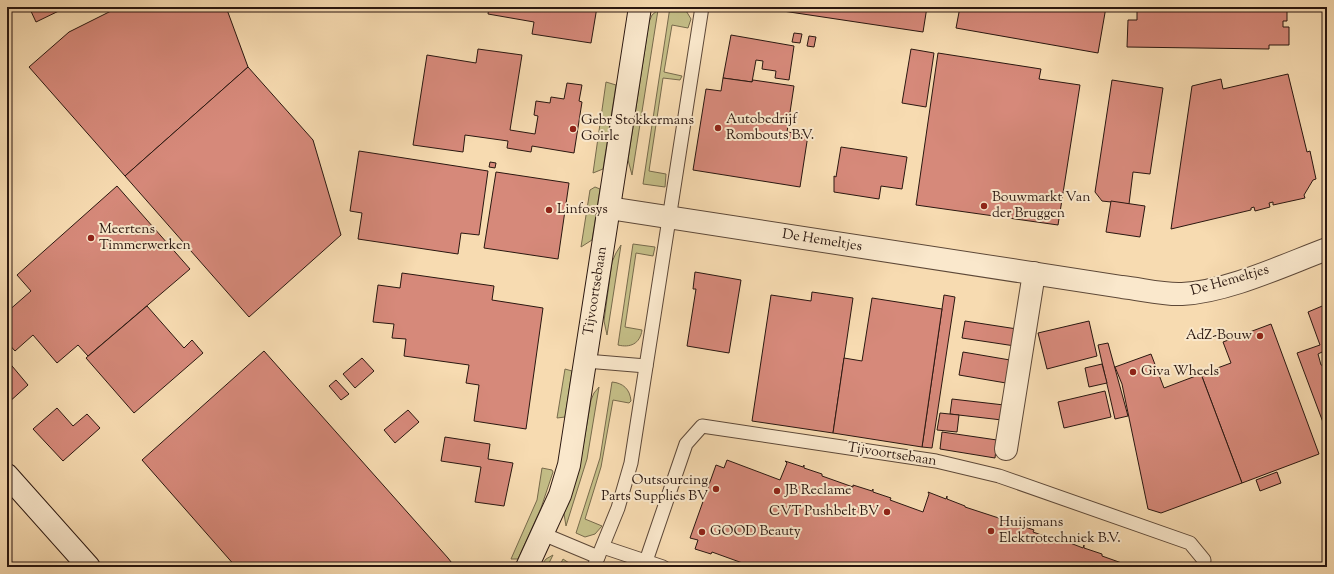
<svg xmlns="http://www.w3.org/2000/svg" width="1334" height="574" viewBox="0 0 1334 574" font-family="'Sorts Mill Goudy',serif">
  <style>
    .green { fill: #c4be87; stroke: #776a4c }
    .building { fill: #d6897a; stroke: #2a1710 }
    .lines { fill: none; stroke-linecap: round; stroke-linejoin: round }
    .lane-casing { stroke: #5d4838; stroke-width: 15 }
    .street-casing { stroke: #5d4838; stroke-width: 24 }
    .secondary-casing { stroke: #2a1710; stroke-width: 24 }
    .lane { stroke: #fae8cc; stroke-width: 13 }
    .street { stroke: #fae8cc; stroke-width: 22 }
    .secondary { stroke: #fae8cc; stroke-width: 22 }
    .poi-dot { fill: #8f2418; stroke: #fae8cc; stroke-width: 1.5 }
    .labels { text-anchor: middle; dominant-baseline: central; stroke-width: 4; stroke-linejoin: round; paint-order: stroke }
    .poi-label { font-size: 14px; fill: #2a1710; stroke: #fae8cc; text-anchor: start }
    .street-label { font-size: 14px; fill: #2a1710; stroke: #fae8cc }
  </style>
  <rect width="100%" height="100%" fill="#f7dbb1"/>
  <filter id="stains"><feTurbulence type="fractalNoise" baseFrequency=".005" numOctaves="4"/><feColorMatrix values="0 0 0 0 .2 0 0 0 0 .09 0 0 0 0 .02 0 0 0 .5 -.17"/></filter>
  <radialGradient id="worn" r=".72"><stop offset=".6" stop-color="#630" stop-opacity="0"/><stop offset="1" stop-color="#630" stop-opacity=".3"/></radialGradient>
  <!-- green -->
  <g class="green">
    <path d="M670 7 685 9 691 19 688 28 672 25 664 72 682 76 680 80 663 78 649 171 666 174 665 187 643 184Z"/>
    <path d="M658 10 632 175 628 160 649 22 652 15Z"/>
    <path d="M606 82 616 85 603 169 593 173Z"/>
    <path d="M595 187 600 189 592 240 581 247 590 190Z"/>
    <path d="M633 244 655 247 653 256 636 253 625 327 642 330C640 344 630 348 618 345Z"/>
    <path d="M621 245 607 335 604 321 612 262 616 253Z"/>
    <path d="M565 369 572 371 565 417 557 418Z"/>
    <path d="M612 382C623 383 630 389 631 401L629 403 613 400 601 467 585 519 602 526 595 534 585 537 576 533 600 458Z"/>
    <path d="M599 387 587 459 566 526 564 514 582 453 591 400 594 393Z"/>
    <path d="M542 468 552 470 553 472 541 508 518 559H511L537 500Z"/>
    <path d="M553 555 547 567H540L546 559Z"/>
    <path d="M563 559 575 567H559Z"/>
  </g>
  <!-- building -->
  <g class="building">
    <path d="M29 7H67L36 22Z"/>
    <path d="M119 7H226L248 67 125 176 29 67 69 32Z"/>
    <path d="M489 7H597L591 43 532 34 534 22 488 14Z"/>
    <path d="M756 7H927L923 32Z"/>
    <path d="M960 7H1106L1098 53 956 28Z"/>
    <path d="M1137 7H1287V21H1283V27H1289V45H1269V49L1127 47 1128 20H1137Z"/>
    <path d="M794 33 802 34 800 43 792 42Z"/>
    <path d="M731 35 794 46 789 80 775 78 776 71 762 69 763 61 756 60 752 82 723 78Z"/>
    <path d="M809 36 816 37 814 47 807 46Z"/>
    <path d="M478 49 522 55 510 130 535 134 538 116 534 115 536 101 550 103 551 97 564 99 567 83 582 85 579 101 582 102 574 153 532 146 531 152 507 148 508 141 465 135 463 152 413 145 427 55 476 63Z"/>
    <path d="M911 49 934 53 926 107 902 103Z"/>
    <path d="M938 53 1041 69 1039 79 1080 85 1058 225 916 205Z"/>
    <path d="M248 67 313 140 341 235 249 317 125 176Z"/>
    <path d="M1288 74 1307 152 1310 151 1316 179 1313 180 1304 195 1305 198 1273 205V202L1269 203 1270 207 1255 211 1254 207 1251 208V210L1171 229 1192 86 1221 79 1223 89Z"/>
    <path d="M723 78 752 82 753 80 794 86 787 132 808 135 800 187 693 170 706 89 721 91Z"/>
    <path d="M1112 80 1163 88 1150 174 1133 172 1129 204 1102 201 1095 192Z"/>
    <path d="M841 147 907 157 902 189 881 186 879 199 834 192V176L836 177Z"/>
    <path d="M359 151 488 171 479 235 461 233 458 254 358 239 362 213 350 211Z"/>
    <path d="M490 162 496 163 495 168 489 167Z"/>
    <path d="M496 172 569 183 558 259 484 248Z"/>
    <path d="M117 186 190 269 88 356 78 345 57 363 33 335 15 351 7 342V312L31 291 17 275Z"/>
    <path d="M1111 201 1145 206 1140 237 1106 232Z"/>
    <path d="M695 272 741 280 729 353 687 346 696 289H693Z"/>
    <path d="M402 273 494 286 492 300 543 308 526 429 474 421 479 385 466 383 469 365 404 356 406 339 392 338 394 324 373 322 378 285 400 288Z"/>
    <path d="M812 292 853 298 833 433 752 421 771 295 811 301Z"/>
    <path d="M944 295 955 297 932 448 922 447Z"/>
    <path d="M872 298 942 309 922 447 833 433 844 358 862 361Z"/>
    <path d="M1327 304V361H1325L1322 352 1318 354 1321 365 1327 367V433L1297 353 1320 345 1308 312Z"/>
    <path d="M147 306 184 348 192 340 203 353 134 413 86 358Z"/>
    <path d="M965 321 1017 329 1015 346 962 338Z"/>
    <path d="M1089 321 1097 356 1047 369 1038 333Z"/>
    <path d="M1271 324 1319 454 1242 483 1201 374 1231 363 1223 342Z"/>
    <path d="M1108 343 1128 416 1115 419 1098 345Z"/>
    <path d="M264 351 448 558 455 567H236L142 460Z"/>
    <path d="M963 352 1010 360 1006 383 959 375Z"/>
    <path d="M1151 354 1164 388 1201 374 1242 483 1161 513 1148 509 1122 384 1115 367Z"/>
    <path d="M362 358 374 371 355 388 343 374Z"/>
    <path d="M7 360 28 385 8 403 7 401Z"/>
    <path d="M1102 364 1107 383 1089 387 1085 368Z"/>
    <path d="M336 380 349 394 341 400 329 386Z"/>
    <path d="M1105 391 1111 417 1064 428 1058 402Z"/>
    <path d="M952 399 1004 405 1002 420 950 414Z"/>
    <path d="M57 408 73 426 87 414 100 428 63 461 33 429Z"/>
    <path d="M408 410 419 422 395 443 384 430Z"/>
    <path d="M940 413 959 415 957 432 937 430Z"/>
    <path d="M942 432 997 440 995 458 940 449Z"/>
    <path d="M445 437 490 444 488 459 513 463 504 506 475 502 481 467 441 461Z"/>
    <path d="M727 460 780 480 787 463 785 461 803 467 804 465V468L822 474V476L853 487V485L872 491 873 489V492L891 498 890 500 923 512 929 494 928 492 946 499 947 496V499L965 506V507L1014 523 1015 521 1016 524 1034 530 1033 532 1064 543 1065 541 1083 548 1084 545V548L1102 554V556L1133 567H748V565L712 552 711 554 695 549 698 540 690 538 716 465 724 468Z"/>
    <path d="M1277 472 1281 483 1260 491 1256 480Z"/>
  </g>
  <g class="lines">
    <!-- lane casing -->
    <g class="lane-casing">
      <g id="lane">
        <path d="M586 361 646 366"/>
        <path d="M543 534 598 557"/>
        <path d="M603 547 663 567"/>
        <path d="M646 561 686 444 702 426 936 461 999 476 1190 543 1204 560 1203 567"/>
        <path d="M594 567 618 508 631 463 702 7"/>
      </g>
    </g>
    <!-- street casing -->
    <g class="street-casing">
      <g id="street">
        <path d="M609 208 1122 287C1141 289 1163 295 1182 294 1227 292 1284 265 1327 249"/>
        <path d="M1006 449 1034 273"/>
      </g>
    </g>
    <!-- secondary casing -->
    <g class="secondary-casing">
      <g id="secondary">
        <path d="M7 475 89 567"/>
        <path d="M527 567 560 495 569 465 640 7"/>
      </g>
    </g>
    <!-- lane -->
    <use href="#lane" class="lane"/>
    <!-- street -->
    <use href="#street" class="street"/>
    <!-- secondary -->
    <use href="#secondary" class="secondary"/>
  </g>
  <!-- markers -->
  <g class="poi-dot">
    <circle cx="718" cy="128" r="4"/>
    <circle cx="573" cy="129" r="4"/>
    <circle cx="984" cy="206" r="4"/>
    <circle cx="549" cy="210" r="4"/>
    <circle cx="91" cy="238" r="4"/>
    <circle cx="1260" cy="336" r="4"/>
    <circle cx="1133" cy="372" r="4"/>
    <circle cx="716" cy="489" r="4"/>
    <circle cx="777" cy="491" r="4"/>
    <circle cx="887" cy="512" r="4"/>
    <circle cx="991" cy="531" r="4"/>
    <circle cx="702" cy="532" r="4"/>
  </g>
  <g class="labels">
    <!-- poi labels -->
    <g class="poi-label">
      <text x="726" y="120">Autobedrijf<tspan x="726" dy="16">Rombouts B.V.</tspan></text>
      <text x="581" y="121">Gebr Stokkermans<tspan x="581" dy="16">Goirle</tspan></text>
      <text x="992" y="198">Bouwmarkt Van<tspan x="992" dy="16">der Bruggen</tspan></text>
      <text x="557" y="210">Linfosys</text>
      <text x="99" y="230">Meertens<tspan x="99" dy="16">Timmerwerken</tspan></text>
      <text x="1252" y="336" text-anchor="end">AdZ-Bouw</text>
      <text x="1141" y="372">Giva Wheels</text>
      <text x="708" y="481" text-anchor="end">Outsourcing<tspan x="708" dy="16">Parts Supplies BV</tspan></text>
      <text x="785" y="491">JB Reclame</text>
      <text x="879" y="512" text-anchor="end">CVT Pushbelt BV</text>
      <text x="999" y="523">Huijsmans<tspan x="999" dy="16">Elektrotechniek B.V.</tspan></text>
      <text x="710" y="532">GOOD Beauty</text>
    </g>
    <!-- street labels -->
    <g class="street-label">
      <text transform="translate(822 241) rotate(9)">De Hemeltjes</text>
      <text transform="translate(1230 281) rotate(-16)">De Hemeltjes</text>
      <text transform="translate(596 291) rotate(-81)">Tijvoortsebaan</text>
      <text transform="translate(892 455) rotate(9)">Tijvoortsebaan</text>
    </g>
  </g>
  <!-- margin -->
  <rect width="1334" height="574" fill="none" stroke="#f7dbb1" stroke-width="24"/>
  <rect x="8" y="8" width="1318" height="558" fill="none" stroke="#2a1710" stroke-width="2"/>
  <rect x="12" y="12" width="1310" height="550" fill="none" stroke="#2a1710"/>
  <rect width="100%" height="100%" filter="url(#stains)"/>
  <rect width="100%" height="100%" fill="url(#worn)"/>
</svg>
